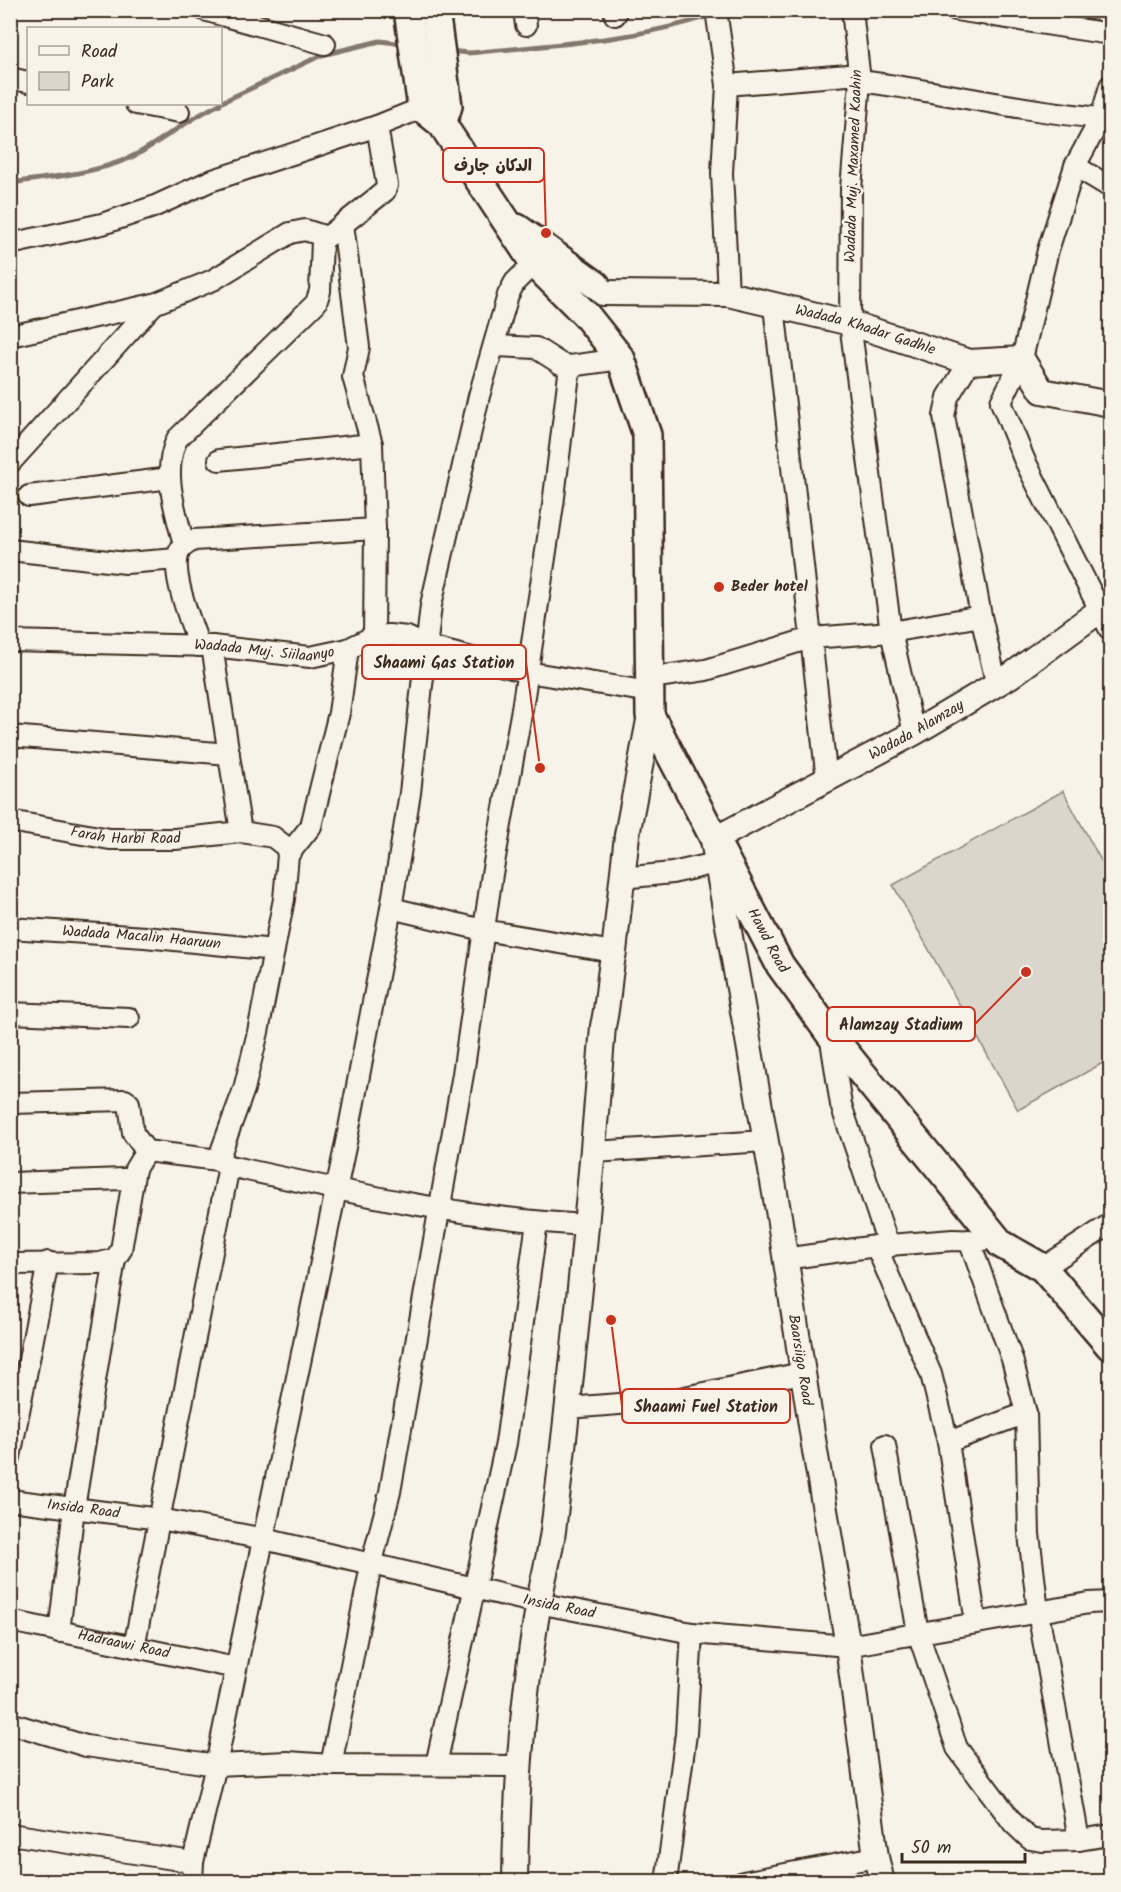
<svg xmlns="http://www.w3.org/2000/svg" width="1121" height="1892" viewBox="0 0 1121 1892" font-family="Kalam,'Playpen Sans Arabic',sans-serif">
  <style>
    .green { fill: #dbd6cb; stroke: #8b8074; stroke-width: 1.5 }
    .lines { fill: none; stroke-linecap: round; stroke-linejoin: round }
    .stream { stroke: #84786c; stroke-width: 5 }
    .minor-casing { stroke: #3b2a1e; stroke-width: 24 }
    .tertiary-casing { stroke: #3b2a1e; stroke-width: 28 }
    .secondary-casing { stroke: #3b2a1e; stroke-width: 32 }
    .minor { stroke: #f7f3e8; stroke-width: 20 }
    .tertiary { stroke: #f7f3e8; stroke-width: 24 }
    .secondary { stroke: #f7f3e8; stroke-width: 27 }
    .poi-dot { fill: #c8321e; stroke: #f7f3e8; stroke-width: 2 }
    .labels { text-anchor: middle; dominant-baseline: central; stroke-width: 5; stroke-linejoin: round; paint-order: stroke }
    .street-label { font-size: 15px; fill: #3b2a1e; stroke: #f7f3e8 }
    .poi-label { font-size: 15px; font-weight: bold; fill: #3b2a1e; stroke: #f7f3e8; text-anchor: start }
    .leader { fill: none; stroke: #c8321e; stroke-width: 2 }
    .callout-dot { fill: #c8321e; stroke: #f7f3e8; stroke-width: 2 }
    .callout { fill: #f7f3e8; stroke: #c8321e; stroke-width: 2 }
    .callout-label { font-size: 16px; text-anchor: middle; font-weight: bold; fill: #3b2a1e }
  </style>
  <rect width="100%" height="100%" fill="#f7f3e8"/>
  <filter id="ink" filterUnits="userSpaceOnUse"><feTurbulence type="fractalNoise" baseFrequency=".0167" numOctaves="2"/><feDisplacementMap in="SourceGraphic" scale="12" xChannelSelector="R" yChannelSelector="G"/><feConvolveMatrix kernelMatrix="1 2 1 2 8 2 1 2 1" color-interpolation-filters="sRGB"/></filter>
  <g filter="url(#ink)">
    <!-- green -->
    <path class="green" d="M1063 791 1110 877V1059L1018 1110 893 885Z"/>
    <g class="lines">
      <!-- stream -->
      <g class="stream">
        <path d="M449 51 469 53C550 45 634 41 712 15"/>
        <path d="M220 103 322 55 380 41 404 44"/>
        <path d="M10 183C51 177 105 173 141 152 168 136 192 117 220 104"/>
      </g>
      <!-- minor casing -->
      <g class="minor-casing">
        <g id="minor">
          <path d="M204 10 325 44"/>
          <path d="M524 10 526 25"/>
          <path d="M614 10 615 15"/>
          <path d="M716 10 727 85 722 173 728 294"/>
          <path d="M852 10 860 81 851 189 850 323 891 632 914 733"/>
          <path d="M956 10 1110 34"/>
          <path d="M10 78 28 82"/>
          <path d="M860 81C941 91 1020 111 1101 118"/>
          <path d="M727 85 859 74"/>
          <path d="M1110 86 1101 118 1075 166 1048 250 1022 359 1001 402 1024 459 1110 630"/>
          <path d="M136 104 179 112"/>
          <path d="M1075 166 1110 187"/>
          <path d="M343 224 359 347 353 377 372 444 375 529 374 636"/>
          <path d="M10 244 102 224 153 207 210 181 377 126 422 108"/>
          <path d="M774 306 827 781"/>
          <path d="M10 336 154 304 213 280 290 233 305 230 327 237"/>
          <path d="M495 346 536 348 561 364 570 366 621 359"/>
          <path d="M969 362 948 397 944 416 981 616 996 682"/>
          <path d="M219 460 372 444"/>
          <path d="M10 463 154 304"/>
          <path d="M29 496 170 478"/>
          <path d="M184 545C176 511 161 473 177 439L316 303 320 291 322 241 385 191 387 185 377 126"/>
          <path d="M10 550 126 563 177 559"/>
          <path id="s1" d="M10 641 212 646 310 657 348 649 374 636 389 635 407 637 429 647 527 672 650 692"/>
          <path d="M199 646C192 624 170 574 179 552 182 546 188 543 194 540L375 529"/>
          <path d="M212 646 241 832"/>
          <path d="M650 678 706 670 811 638 891 632 981 616"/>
          <path d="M10 736 229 754"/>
          <path id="s2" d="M10 821 110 839H175L241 832 273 837 286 847 288 855 284 899 258 1032 244 1089 218 1160"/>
          <path d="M288 855 311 826 339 713 348 649"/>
          <path d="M622 878 672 873 716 863"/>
          <path d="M391 908 483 930 614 952"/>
          <path id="s3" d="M10 928 145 937 274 950"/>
          <path d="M10 1013 129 1018"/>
          <path d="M830 1034 841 1105 889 1247"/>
          <path d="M10 1103 125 1100 129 1103 133 1133 146 1151 218 1160 229 1166C348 1192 466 1219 588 1225"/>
          <path d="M594 1152 765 1141"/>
          <path d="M10 1183 124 1179 133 1182"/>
          <path d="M969 1240 1012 1359 1026 1413 1029 1534 1038 1612 1079 1840"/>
          <path d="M876 1246 931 1374 948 1442 976 1623"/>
          <path d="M784 1259 876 1246 953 1240 981 1241"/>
          <path d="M10 1264 100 1263 115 1259 121 1250 135 1169 146 1151"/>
          <path d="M1043 1268 1110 1224"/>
          <path d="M568 1408 670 1400 802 1373"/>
          <path d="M948 1442 1026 1413"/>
          <path d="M885 1445 918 1633 957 1748 1014 1824 1030 1839 1042 1841 1079 1840 1110 1835"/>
          <path d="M10 1457 48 1262"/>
          <path id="s4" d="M10 1500 160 1519 264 1539 538 1603 692 1633 848 1646 1089 1603 1110 1602"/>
          <path id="s5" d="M10 1621 236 1668"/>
          <path d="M59 1632 74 1508 115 1259"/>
          <path d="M134 1647 229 1166"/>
          <path d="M10 1723 86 1746 216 1765 288 1762 331 1765 519 1766"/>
          <path d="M331 1765 371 1566 390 1492 463 1074 492 874 522 709 553 505 570 366"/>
          <path d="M436 1765 506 1443 537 1222"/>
          <path d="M10 1834 193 1862"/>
          <path d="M192 1882 193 1862 216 1765 349 1128 391 908 410 793 431 605 479 396 508 295 515 282 534 263"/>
          <path d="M666 1882 686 1734 692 1633"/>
          <path d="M743 1882 876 1857"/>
        </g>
      </g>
      <!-- tertiary casing -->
      <g class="tertiary-casing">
        <g id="tertiary">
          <path id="s6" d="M603 293 728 294 850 323 969 362 1022 359 1042 391 1110 404"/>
          <path d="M515 1882C516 1790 523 1692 539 1602 543 1578 550 1555 553 1531 574 1363 590 1195 603 1026 609 1002 608 977 614 952L627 835 650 715"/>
          <path id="s7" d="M882 1882 876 1857 848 1646 814 1445 779 1216 713 840 914 733 1010 676 1110 603"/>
        </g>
      </g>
      <!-- secondary casing -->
      <g class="secondary-casing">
        <g id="secondary">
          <path id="s8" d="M408 10 422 108 442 124 534 263 586 315 621 359 647 435 650 715 780 965 830 1034 1001 1244 1043 1268 1110 1346"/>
          <path d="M435 10 448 106 442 124"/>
          <path d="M517 228 596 285"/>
        </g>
      </g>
      <!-- minor -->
      <use href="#minor" class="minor"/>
      <!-- tertiary -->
      <use href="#tertiary" class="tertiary"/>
      <!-- secondary -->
      <use href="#secondary" class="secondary"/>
    </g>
  </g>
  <!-- markers -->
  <circle class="poi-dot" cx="719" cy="587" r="6"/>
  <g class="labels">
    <!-- street labels -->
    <g class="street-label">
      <text transform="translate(854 166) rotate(-88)">Wadada Muj. Maxamed Kaahin</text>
      <text stroke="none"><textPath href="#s6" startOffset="267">Wadada Khadar Gadhle</textPath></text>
      <text stroke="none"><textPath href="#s1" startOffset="255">Wadada Muj. Siilaanyo</textPath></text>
      <text stroke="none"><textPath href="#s7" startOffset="1287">Wadada Alamzay</textPath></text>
      <text stroke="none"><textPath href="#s2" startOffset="117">Farah Harbi Road</textPath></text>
      <text stroke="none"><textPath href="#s3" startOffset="132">Wadada Macalin Haaruun</textPath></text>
      <text stroke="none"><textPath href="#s8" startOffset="1036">Hawd Road</textPath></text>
      <text transform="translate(800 1360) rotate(81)">Baarsiigo Road</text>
      <text stroke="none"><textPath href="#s4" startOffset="74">Insida Road</textPath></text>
      <text stroke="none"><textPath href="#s4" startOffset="560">Insida Road</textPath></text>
      <text stroke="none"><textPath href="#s5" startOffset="116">Hadraawi Road</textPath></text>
    </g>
    <!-- poi labels -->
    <g class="poi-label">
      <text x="731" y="587">Beder hotel</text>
    </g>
  </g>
  <!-- callouts -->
  <path class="leader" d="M546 233L544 165M540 768L526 662M1026 972L975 1024M611 1320L622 1406"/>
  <g class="callout-dot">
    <circle cx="546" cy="233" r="6"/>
    <circle cx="540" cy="768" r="6"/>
    <circle cx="1026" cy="972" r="6"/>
    <circle cx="611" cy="1320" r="6"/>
  </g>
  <g class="callout">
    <rect x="443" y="148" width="101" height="34" rx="6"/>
    <rect x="362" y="645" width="164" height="34" rx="6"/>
    <rect x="827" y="1007" width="148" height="34" rx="6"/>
    <rect x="622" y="1389" width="168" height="34" rx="6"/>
  </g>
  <g class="callout-label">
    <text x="493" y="171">الدكان جارف</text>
    <text x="444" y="668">Shaami Gas Station</text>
    <text x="901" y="1030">Alamzay Stadium</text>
    <text x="706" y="1412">Shaami Fuel Station</text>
  </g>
  <!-- margin -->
  <rect width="1121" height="1892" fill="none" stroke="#f7f3e8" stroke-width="36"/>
  <rect x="18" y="18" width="1085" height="1856" fill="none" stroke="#3b2a1e" stroke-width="2" filter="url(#ink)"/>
  <!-- legend -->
  <rect x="27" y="27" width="195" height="78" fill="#f7f3e8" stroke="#aca397" stroke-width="1.5"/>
  <rect x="39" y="46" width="30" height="9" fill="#f7f3e8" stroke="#aca397" stroke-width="1.5"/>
  <text x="81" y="57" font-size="18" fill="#3b2a1e">Road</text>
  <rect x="39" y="72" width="30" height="18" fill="#dbd6cb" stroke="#aca397" stroke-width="1.5"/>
  <text x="81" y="87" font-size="18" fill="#3b2a1e">Park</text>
  <!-- scale -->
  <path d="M902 1853v9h123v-9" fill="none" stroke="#3b2a1e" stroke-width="3"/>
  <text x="911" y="1853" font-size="18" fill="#3b2a1e" stroke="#f7f3e8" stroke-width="4.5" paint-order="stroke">50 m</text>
</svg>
